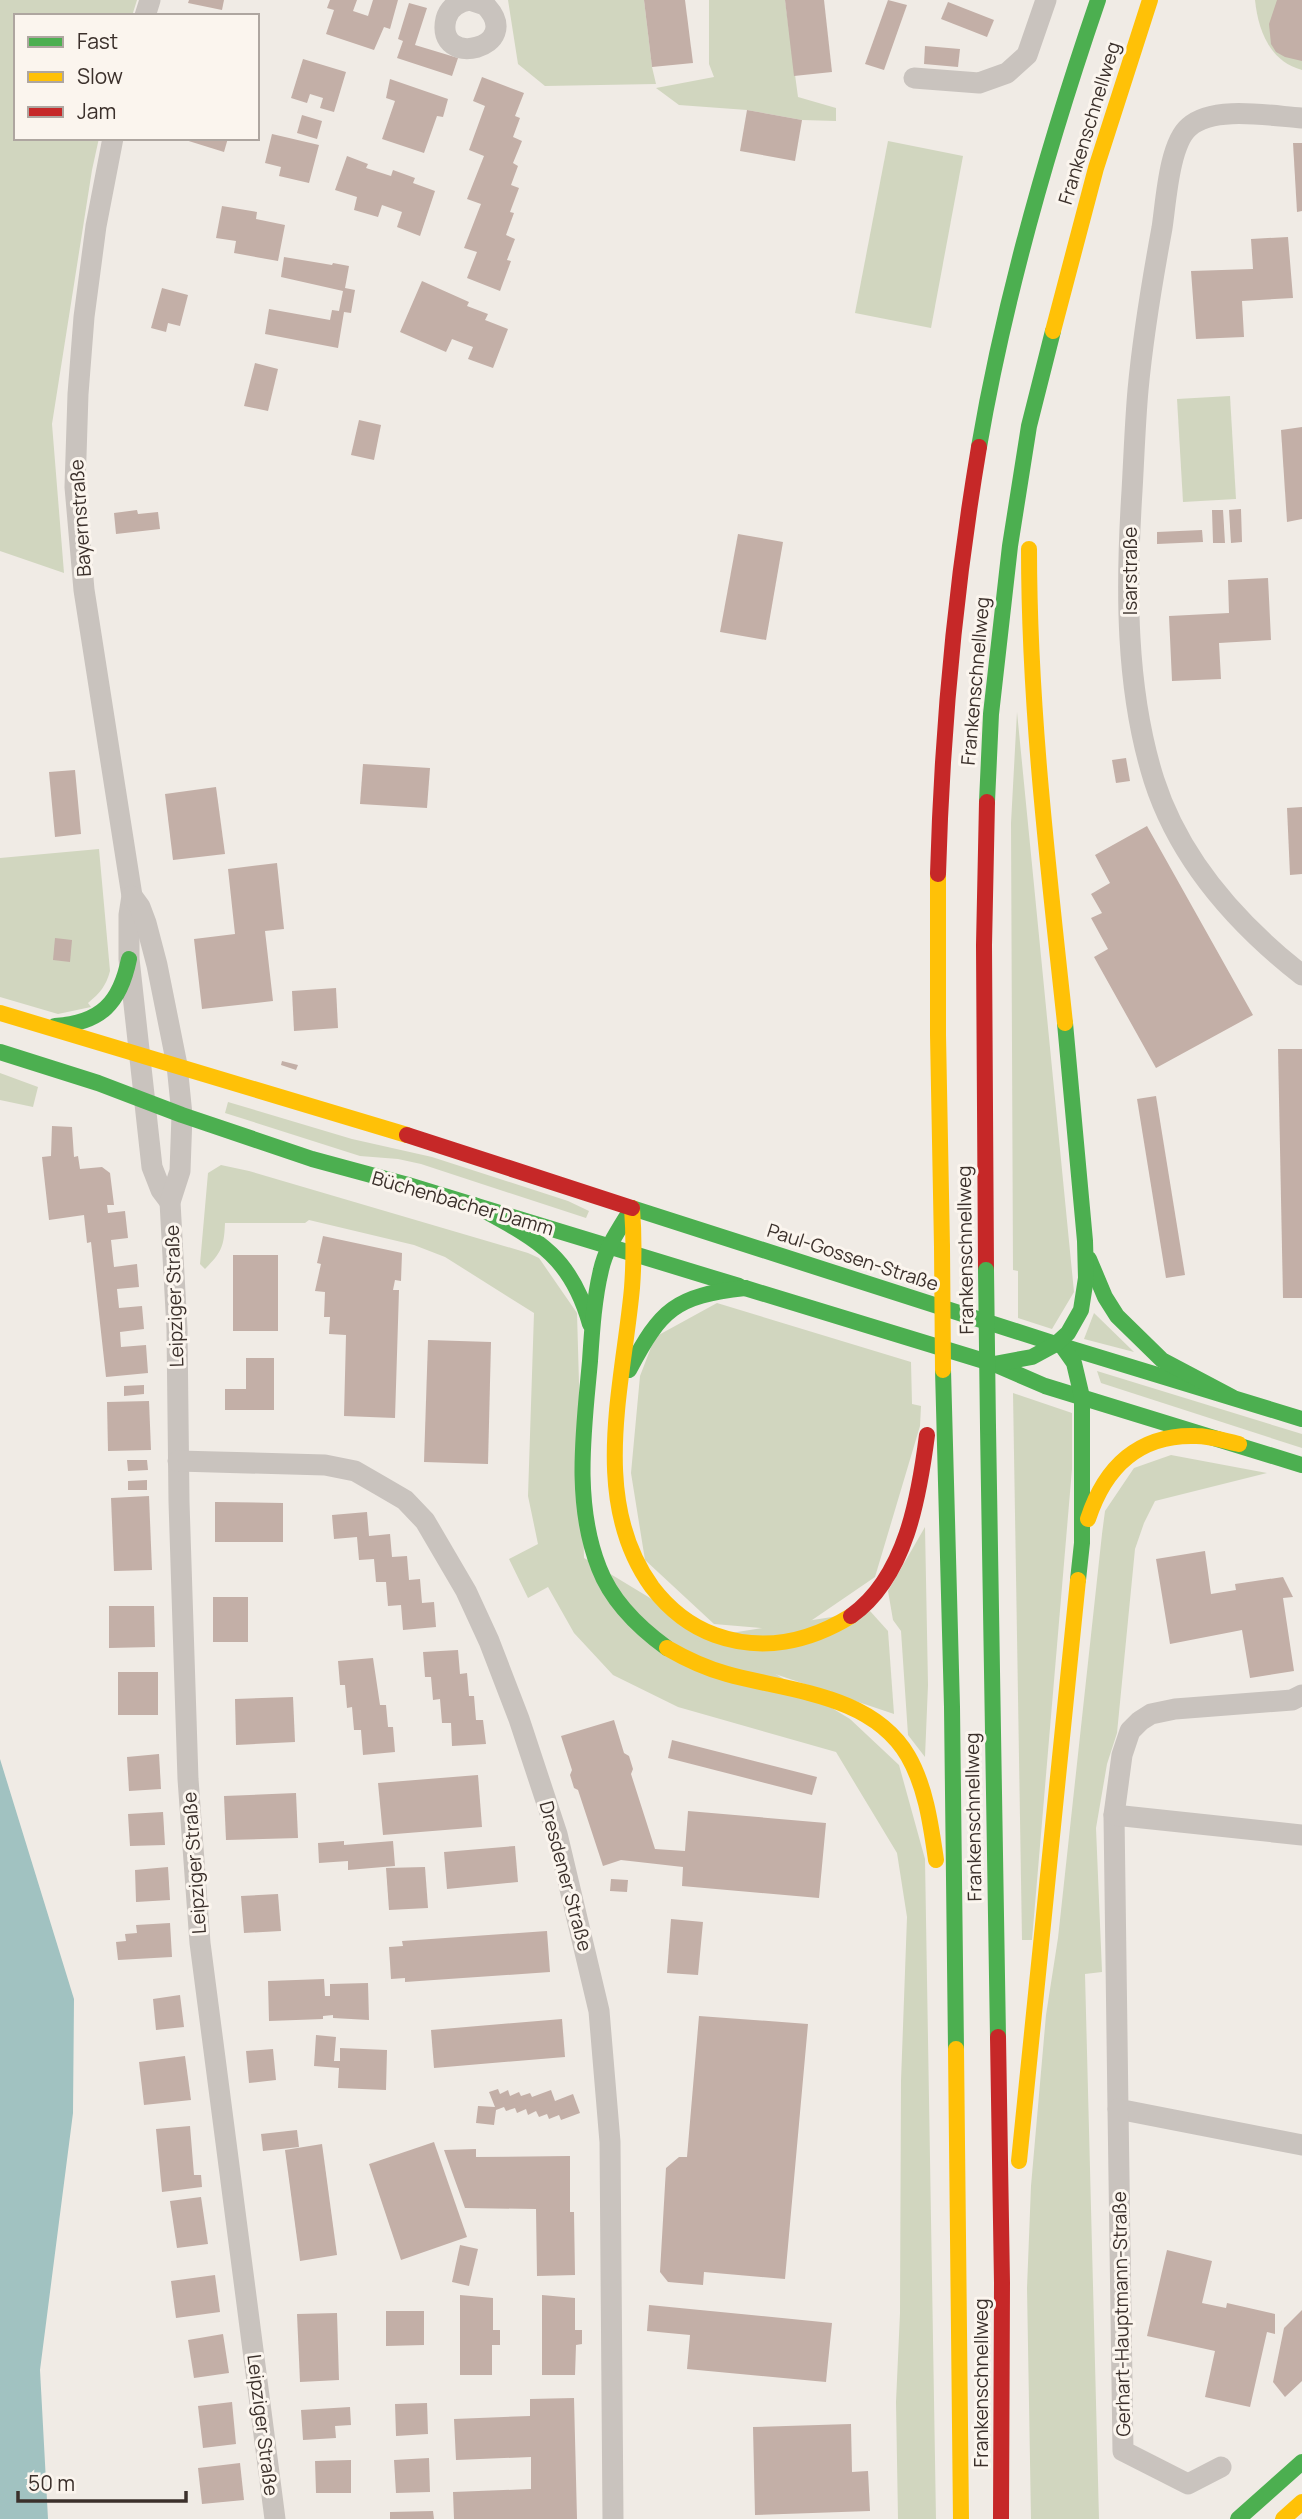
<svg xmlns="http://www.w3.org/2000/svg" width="1302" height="2519" viewBox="0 0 1302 2519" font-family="Manrope,sans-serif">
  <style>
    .green { fill: #d1d6bf }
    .water { fill: #a1c2c1 }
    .building { fill: #c3afa7 }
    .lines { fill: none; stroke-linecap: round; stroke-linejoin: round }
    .street { stroke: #c9c3be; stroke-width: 21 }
    .fast { stroke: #4caf50; stroke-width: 16 }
    .slow { stroke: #ffc107; stroke-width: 16 }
    .jam { stroke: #c62828; stroke-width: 16 }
    .fast-bridge { stroke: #4caf50; stroke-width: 16 }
    .slow-bridge { stroke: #ffc107; stroke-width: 16 }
    .labels { text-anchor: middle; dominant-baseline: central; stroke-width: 6; stroke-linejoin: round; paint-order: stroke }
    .street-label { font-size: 19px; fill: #3b302b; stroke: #fbf5ee }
  </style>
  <rect width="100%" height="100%" fill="#f0ebe5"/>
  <!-- green -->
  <g class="green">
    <path d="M0 0H137L132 16H16V138H99L92 170 52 424 64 573 0 551Z"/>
    <path d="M508 0H644L652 67 656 84 545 86 518 64Z"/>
    <path d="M709 0H785L798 97 836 108V121L802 120 747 110 679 105 656 88 714 77 709 64Z"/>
    <path d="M1255 0H1302V70C1270 62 1258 30 1255 0Z"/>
    <path d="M888 141 963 156 931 328 855 313Z"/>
    <path d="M1230 396 1236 499 1183 502 1177 399Z"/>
    <path d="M1017 712 1074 1292 1052 1329 1018 1318V1271L1013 1270 1011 823Z"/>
    <path d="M99 849 110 971C106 986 100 993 88 1003L91 1007 58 1014 0 997V858Z"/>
    <path d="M0 1073 38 1087 33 1107 0 1100Z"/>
    <path d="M228 1102 352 1139 432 1157 568 1201 589 1211 586 1218 421 1164 398 1159 360 1156 225 1113Z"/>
    <path d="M221 1165 249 1171 528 1253 539 1258 577 1313 584 1558 850 1719 899 1765 925 1859 936 2519H898L896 2402 900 2313 901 2081 907 1917 897 1853 836 1752 678 1707 613 1675 574 1633 548 1587 528 1598 509 1559 538 1544 528 1496 534 1313 445 1257 414 1245 309 1220 305 1223H225C224 1246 222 1252 205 1269L200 1264 208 1173Z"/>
    <path d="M717 1303 911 1362 912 1404 921 1406 920 1426 875 1577 796 1631 714 1624 645 1560 631 1473 640 1376 655 1337Z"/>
    <path d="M1094 1313 1134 1352 1084 1339Z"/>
    <path d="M1097 1371 1302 1434V1448L1101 1383Z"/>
    <path d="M1013 1393 1072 1413V1469L1032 1940H1022Z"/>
    <path d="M1171 1455 1267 1473 1155 1501 1144 1523 1135 1549 1117 1733 1107 1764 1096 1828 1102 1972 1085 1974 1099 2519H1031L1027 2288 1031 2186 1046 2015 1058 1938 1102 1534 1105 1511 1134 1468Z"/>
    <path d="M925 1527 928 1685 925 1757 908 1735 901 1631 893 1620 888 1591Z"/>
    <path d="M870 1611 888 1631 894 1714 772 1673 693 1639Z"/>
  </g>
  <!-- water -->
  <path class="water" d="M0 1759 74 1999 73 2113 40 2370 48 2519H0Z"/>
  <!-- building -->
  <g class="building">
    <path d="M189 0H224L222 10 188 3Z"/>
    <path d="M330 0H357L353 11 368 16 373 0H398L390 29 384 27 374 50 326 34 334 10 327 8Z"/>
    <path d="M644 0H685L693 63 652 67Z"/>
    <path d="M785 0H824L832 72 794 76Z"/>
    <path d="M888 0 907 5 884 70 865 64Z"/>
    <path d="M1277 0H1302V61L1285 57 1276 52 1271 44 1269 24Z"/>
    <path d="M948 2 994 20 987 37 941 19Z"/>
    <path d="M409 3 427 8 415 45 458 58 452 76 397 58 403 41 398 39Z"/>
    <path d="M925 46 960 49 958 67 924 64Z"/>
    <path d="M303 59 346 72 334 112 320 108 323 98 310 94 307 103 291 98Z"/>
    <path d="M482 77 524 93 515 116 520 118 513 137 522 141 513 163 518 166 511 185 519 188 510 212 514 213 506 235 515 239 507 260 511 261 500 291 467 278 477 252 464 248 481 204 467 199 484 156 469 150 485 106 473 101Z"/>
    <path d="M390 79 448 99 443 117 437 116 424 153 382 139 395 101 386 98Z"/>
    <path d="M747 110 802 120 795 161 740 151Z"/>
    <path d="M302 115 322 121 317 139 297 133Z"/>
    <path d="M272 134 319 145 309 183 279 176 281 167 265 163Z"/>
    <path d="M179 138H228L224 152Z"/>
    <path d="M1293 143H1302V211L1297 212Z"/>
    <path d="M347 156 368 164 366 168 391 176 393 170 415 178 413 183 435 191 420 236 397 227 402 212 382 205 378 217 354 210 357 197 335 190Z"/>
    <path d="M222 206 257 212 256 219 285 225 278 261 234 253 236 241 216 238Z"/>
    <path d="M1288 237 1293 298 1242 301 1244 337 1196 339 1191 271 1253 269 1251 239Z"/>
    <path d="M284 257 332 265 333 263 349 266 345 288 355 290 351 313 344 312 338 348 265 334 269 309 330 320 332 310 339 311 343 291 281 277Z"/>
    <path d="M422 281 469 302 467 306 488 314 485 320 508 329 493 368 468 359 473 347 452 339 446 352 400 332Z"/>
    <path d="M162 288 188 295 180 326 168 323 166 332 151 328Z"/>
    <path d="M255 363 278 369 268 411 244 406Z"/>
    <path d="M359 420 381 425 374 460 351 455Z"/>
    <path d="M1302 427V519L1287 522 1281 430Z"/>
    <path d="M1241 509 1242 542 1231 543 1229 510Z"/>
    <path d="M137 510 138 514 158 512 160 529 116 534 114 513Z"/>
    <path d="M1212 510H1223L1225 543H1213Z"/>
    <path d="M1202 530 1203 542 1157 544V532Z"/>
    <path d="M738 534 783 542 766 640 720 632Z"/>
    <path d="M1268 578 1271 640 1219 643 1221 679 1172 681 1169 616 1229 613 1228 580Z"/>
    <path d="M1126 758 1130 781 1116 783 1112 760Z"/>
    <path d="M363 764 430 768 427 808 360 804Z"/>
    <path d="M75 770 81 834 55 837 49 772Z"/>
    <path d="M216 787 225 854 173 860 165 794Z"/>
    <path d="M1302 807V874L1290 875 1287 808Z"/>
    <path d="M1147 826 1253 1015 1156 1068 1094 957 1108 949 1091 918 1102 913 1091 894 1110 883 1095 855Z"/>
    <path d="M277 863 284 929 265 931 273 1001 202 1009 194 939 235 934 228 869Z"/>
    <path d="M55 938 72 940 70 962 53 960Z"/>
    <path d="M336 988 338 1028 294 1031 292 991Z"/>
    <path d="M1278 1049H1302V1298H1283Z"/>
    <path d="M282 1061 298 1065 296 1070 281 1065Z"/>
    <path d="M1156 1096 1185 1275 1166 1278 1137 1099Z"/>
    <path d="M52 1126 72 1127 74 1157 78 1156 80 1169 102 1167 110 1173 114 1205H107L108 1213 125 1211 128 1238 111 1240 114 1267 137 1264 139 1287 117 1289 119 1308 142 1306 144 1329 120 1332 121 1347 146 1345 148 1373 106 1377 91 1242 87 1243 84 1215 49 1220 42 1157 51 1156Z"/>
    <path d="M323 1236 402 1253 401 1281 395 1280 393 1290H399L395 1418 344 1416 346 1335 329 1334 330 1317H324L325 1292 315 1291 321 1264 317 1263Z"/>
    <rect x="233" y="1255" width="45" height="76"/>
    <path d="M428 1340 491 1342 488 1464 424 1462Z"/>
    <path d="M246 1358H274V1410H225V1389H246Z"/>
    <path d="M144 1385V1394L124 1396V1386Z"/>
    <path d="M149 1401 151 1450 108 1451 107 1402Z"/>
    <path d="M127 1460H147L148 1470 128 1471Z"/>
    <path d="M147 1480V1490H128V1481Z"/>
    <path d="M149 1496 152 1570 114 1571 111 1498Z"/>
    <path d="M215 1502 283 1503V1542H215Z"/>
    <path d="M367 1512 369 1536 390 1534 392 1557 407 1556 409 1580 420 1579 422 1603 434 1602 436 1627 403 1630 401 1605 388 1606 386 1582H376L374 1559 359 1560 357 1537 334 1539 332 1515Z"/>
    <path d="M1205 1551 1211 1594 1236 1590 1235 1584 1283 1577 1293 1597 1283 1598 1294 1671 1250 1678 1242 1630 1170 1644 1156 1559Z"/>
    <rect x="213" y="1597" width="35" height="45"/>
    <path d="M109 1606H154L155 1647 109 1648Z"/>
    <path d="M458 1650 460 1674 467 1673 469 1696H474L476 1720H483L486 1744 452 1746 451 1723H442L440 1699 433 1700 431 1677H425L423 1652Z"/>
    <path d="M373 1658 380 1705H386L388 1727H393L395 1752 363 1755 361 1730H354L352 1707 347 1708 345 1685H340L338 1661Z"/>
    <rect x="118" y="1672" width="40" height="43"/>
    <path d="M293 1697 295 1742 236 1745 235 1699Z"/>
    <path d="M614 1720 624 1753 629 1756 633 1769 631 1774 655 1849 685 1851 688 1811 826 1823 819 1898 682 1886 683 1867 621 1860 603 1866 578 1790 574 1788 570 1775 572 1770 561 1736Z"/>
    <path d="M672 1740 817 1777 812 1795 668 1758Z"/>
    <path d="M159 1754 161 1789 129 1791 127 1757Z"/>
    <path d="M478 1775 482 1827 383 1835 378 1783Z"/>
    <path d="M296 1793 298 1838 226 1840 224 1796Z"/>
    <path d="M163 1812 165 1845 130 1846 128 1814Z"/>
    <path d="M344 1841V1845L393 1841 395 1866 348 1870V1861L319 1863 318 1843Z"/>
    <path d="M515 1846 518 1882 447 1889 444 1852Z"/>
    <path d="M168 1867 170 1900 136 1902 135 1870Z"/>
    <path d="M425 1867 428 1908 389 1910 386 1868Z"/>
    <path d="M611 1879 628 1880 627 1892 610 1891Z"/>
    <path d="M278 1894 281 1931 244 1933 241 1896Z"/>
    <path d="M671 1919 703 1922 698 1975 667 1973Z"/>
    <path d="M170 1923 172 1957 118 1960 116 1942 126 1941 125 1934 137 1933 136 1925Z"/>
    <path d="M547 1931 550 1972 405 1982V1978L391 1979 389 1947 403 1946 402 1941Z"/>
    <path d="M324 1979 325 1996H330V1984L368 1983 369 2020 333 2018V2015L323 2016V2019L269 2021 268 1981Z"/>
    <path d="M180 1995 184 2027 156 2030 153 1999Z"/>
    <path d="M699 2016 808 2024 785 2279 704 2272 703 2285 668 2282 660 2272 666 2168 679 2157H687Z"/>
    <path d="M562 2019 565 2057 434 2068 431 2030Z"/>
    <path d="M316 2035 336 2037 334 2061H340V2048L387 2050 386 2090 338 2088 339 2068 314 2066Z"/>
    <path d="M273 2049 276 2080 249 2083 246 2051Z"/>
    <path d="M185 2056 191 2100 144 2105 139 2062Z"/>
    <path d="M498 2089 500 2094 508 2090 510 2096 519 2092 521 2096 530 2093 532 2097 551 2090 555 2101 573 2094 580 2113 561 2120 559 2115 549 2119 547 2114 539 2117 536 2111 528 2115 526 2109 517 2113 515 2108 506 2111 504 2107 496 2110 494 2125 476 2123 478 2106 495 2107 489 2092Z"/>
    <path d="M190 2126 194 2175H201L202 2187 162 2192 156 2129Z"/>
    <path d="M297 2130 299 2147 263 2151 261 2134Z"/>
    <path d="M434 2142 467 2237 401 2260 369 2164Z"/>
    <path d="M322 2144 337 2255 300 2261 285 2150Z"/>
    <path d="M476 2149V2157L570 2156V2212H574L575 2275 537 2276 536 2209 465 2208 444 2150Z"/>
    <path d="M201 2197 208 2244 177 2248 170 2201Z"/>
    <path d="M460 2245 478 2249 469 2286 452 2282Z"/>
    <path d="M1167 2250 1212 2261 1202 2303 1226 2308 1227 2303 1275 2314V2334L1267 2332 1250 2407 1205 2397 1215 2351 1147 2336Z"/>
    <path d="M215 2275 220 2312 176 2318 171 2281Z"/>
    <path d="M460 2295 493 2298V2330H500V2345H492V2375H460Z"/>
    <path d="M542 2295 575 2298V2330H582V2344L576 2345 575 2375H542Z"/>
    <path d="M649 2305 832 2323 826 2382 687 2369 690 2335 647 2331Z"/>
    <path d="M1302 2310V2381L1285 2397 1273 2382 1284 2328Z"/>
    <path d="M386 2311H424V2345L386 2346Z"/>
    <path d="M337 2313 339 2380 300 2382 297 2314Z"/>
    <path d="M223 2334 229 2373 194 2378 188 2340Z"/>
    <path d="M574 2398 577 2519H454L453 2492 531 2489V2457L456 2460 454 2419 530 2416V2399Z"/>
    <path d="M232 2402 236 2444 203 2448 198 2406Z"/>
    <path d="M427 2403 428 2434 396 2436 395 2404Z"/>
    <path d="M350 2407 351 2425 335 2426 336 2438 303 2440 301 2410Z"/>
    <path d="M851 2424 852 2472 868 2471 870 2511 755 2515 753 2427Z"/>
    <path d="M429 2458 430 2492 396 2493 394 2460Z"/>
    <path d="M351 2460V2493H316L315 2461Z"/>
    <path d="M240 2463 244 2500 202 2504 198 2468Z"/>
    <path d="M433 2511 434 2519H390V2512Z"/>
  </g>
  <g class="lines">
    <!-- street -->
    <g class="street">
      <path d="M470 0 485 5C527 48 434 70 446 19 449 7 459 2 470 0"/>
      <path d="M145 16 150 0"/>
      <path d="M914 78 979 83 1007 73 1027 55 1046 0"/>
      <path d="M1302 118C1271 116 1213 105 1189 127 1169 144 1166 202 1162 228 1152 282 1143 336 1138 390 1135 424 1134 457 1132 491 1126 586 1125 688 1154 780 1180 861 1237 924 1302 975"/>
      <path d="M113 138 96 226 84 317 78 394 75 487 84 590 132 896 129 915V959L152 1167 161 1190 170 1202"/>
      <path d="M132 896 140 907 146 923 157 965 177 1065 182 1115 180 1171 170 1202 177 1329 179 1502 188 1779 200 1943 275 2519"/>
      <path d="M178 1461 325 1465 355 1471 381 1486 405 1500 425 1521 466 1591 489 1641 519 1719 557 1834 599 2011 610 2142 613 2519"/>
      <path d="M1302 1695 1292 1700 1175 1709 1151 1714 1140 1721 1130 1731 1122 1755 1114 1815 1118 2109 1302 2145"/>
      <path d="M1114 1815 1302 1835"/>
      <path d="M1118 2109 1123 2451 1188 2484 1221 2467"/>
    </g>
    <!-- fast -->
    <g class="fast">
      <path d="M979 447C1005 295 1048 146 1098 0"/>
      <path d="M987 802 991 714 1010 546 1029 426 1053 331"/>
      <path d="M55 1026C101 1023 120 1003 129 959"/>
      <path d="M0 1052 98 1083 182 1115 312 1159 408 1185 739 1286"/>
      <path d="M474 1205C534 1238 570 1253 590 1324"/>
      <path d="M632 1208 1056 1344 1302 1419"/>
      <path d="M632 1208C620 1228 606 1247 601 1270 594 1299 592 1331 590 1361 584 1428 573 1502 599 1568 612 1602 638 1627 667 1648"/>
      <path d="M1089 1259 1105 1297 1117 1316 1162 1360 1232 1397"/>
      <path d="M745 1288 994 1364 1045 1386 1302 1465"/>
      <path d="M1062 1346 1074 1363 1082 1397V1543L1078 1580"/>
      <path d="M994 1364 1032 1357 1056 1344 1068 1333 1081 1310 1086 1278 1085 1241 1065 1023"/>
      <path d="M629 1370C661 1309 675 1296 745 1288"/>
      <path d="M943 1370 952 1707 956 2049"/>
      <path d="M988 1427 998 2037"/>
      <path d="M1238 2519 1302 2462"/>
    </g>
    <!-- slow -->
    <g class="slow">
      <path d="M1053 331 1096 168 1150 0"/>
      <path d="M1029 549C1029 708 1048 865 1065 1023"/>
      <path d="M938 874V1035L942 1247"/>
      <path d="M0 1013 407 1135"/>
      <path d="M632 1208C634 1235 634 1261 632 1288 623 1386 589 1500 652 1587 668 1608 690 1626 715 1635 762 1652 809 1642 851 1616"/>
      <path d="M1088 1519C1105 1467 1139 1434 1196 1436 1210 1436 1225 1441 1239 1444"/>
      <path d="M667 1648C686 1659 705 1668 727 1674 788 1691 872 1694 908 1756 926 1787 931 1826 936 1860"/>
      <path d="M956 2049 961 2519"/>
      <path d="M1019 2161 1078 1580"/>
      <path d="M1283 2519 1302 2502"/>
    </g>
    <!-- jam -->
    <g class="jam">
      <path d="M938 874C942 730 955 589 979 447"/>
      <path d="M407 1135 632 1208"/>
      <path d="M986 1270 984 945 987 802"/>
      <path d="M851 1616C906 1577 919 1497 927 1435"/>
      <path d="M998 2037 1002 2283 1001 2519"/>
    </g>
    <!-- fast-bridge -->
    <path class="fast-bridge" d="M986 1270 988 1427"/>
    <!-- slow-bridge -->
    <path class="slow-bridge" d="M942 1247 943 1370"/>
  </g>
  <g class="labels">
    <!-- street labels -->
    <g class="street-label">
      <text transform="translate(1089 123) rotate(-73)">Frankenschnellweg</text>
      <text transform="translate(80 518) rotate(-94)">Bayernstraße</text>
      <text transform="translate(1130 571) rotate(-90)">Isarstraße</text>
      <text transform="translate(975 681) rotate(-85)">Frankenschnellweg</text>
      <text transform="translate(463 1203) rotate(16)">Büchenbacher Damm</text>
      <text transform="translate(965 1250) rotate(-91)">Frankenschnellweg</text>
      <text transform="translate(853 1257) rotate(18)">Paul-Gossen-Straße</text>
      <text transform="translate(174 1296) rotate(-92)">Leipziger Straße</text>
      <text transform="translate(973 1817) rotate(-91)">Frankenschnellweg</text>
      <text transform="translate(194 1863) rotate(-94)">Leipziger Straße</text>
      <text transform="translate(566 1876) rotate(75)">Dresdener Straße</text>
      <text transform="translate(1121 2314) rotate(-91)">Gerhart-Hauptmann-Straße</text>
      <text transform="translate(981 2383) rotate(-90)">Frankenschnellweg</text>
      <text transform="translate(263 2425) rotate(83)">Leipziger Straße</text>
    </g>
  </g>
  <!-- legend -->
  <rect x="14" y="14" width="245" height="126" fill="#fbf5ee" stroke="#aea6a0" stroke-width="2"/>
  <rect x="28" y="37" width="35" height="10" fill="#4caf50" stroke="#aea6a0" stroke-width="2"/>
  <text x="77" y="49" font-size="21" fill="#3b302b">Fast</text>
  <rect x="28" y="72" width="35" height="10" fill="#ffc107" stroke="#aea6a0" stroke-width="2"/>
  <text x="77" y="84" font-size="21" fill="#3b302b">Slow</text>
  <rect x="28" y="107" width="35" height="10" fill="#c62828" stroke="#aea6a0" stroke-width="2"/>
  <text x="77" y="119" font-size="21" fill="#3b302b">Jam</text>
  <!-- scale -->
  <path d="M18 2491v10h168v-10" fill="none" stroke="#3b302b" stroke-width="3.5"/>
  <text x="28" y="2491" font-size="21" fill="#3b302b" stroke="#fbf5ee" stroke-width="5" paint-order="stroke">50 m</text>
</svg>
